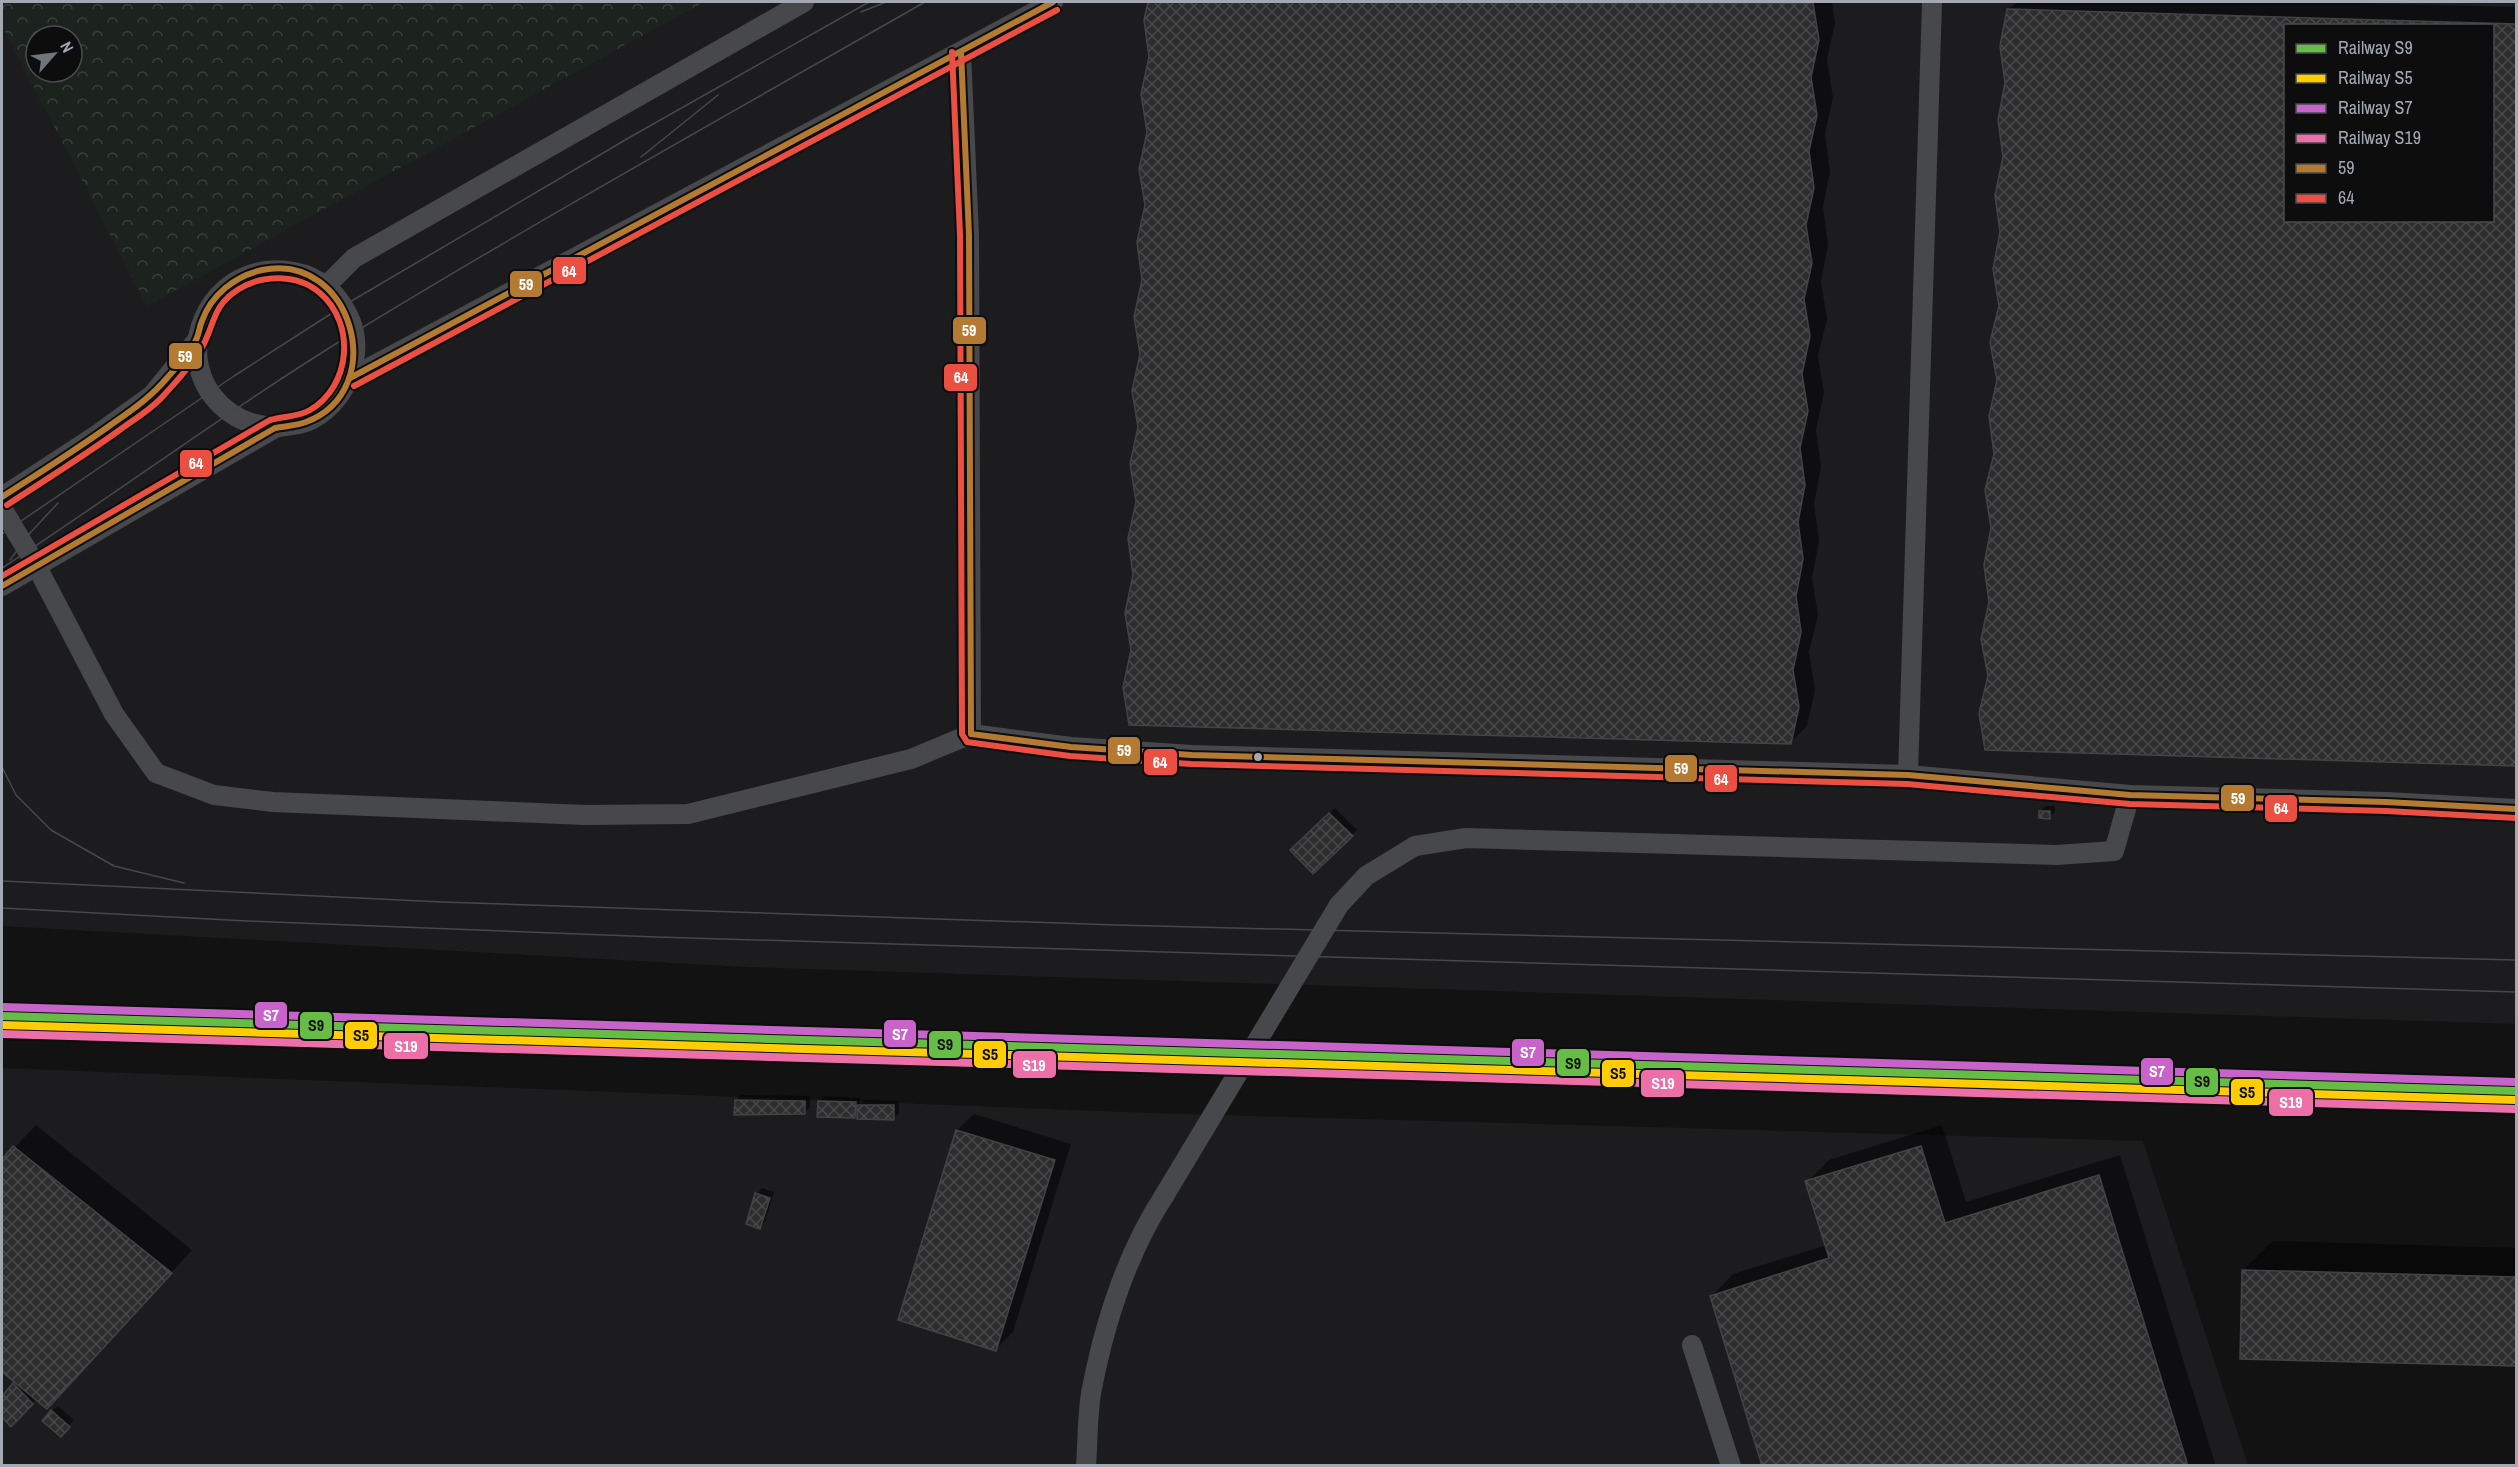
<svg xmlns="http://www.w3.org/2000/svg" width="2518" height="1467" viewBox="0 0 2518 1467" font-family="'Archivo Narrow',sans-serif">
  <style>
    .built { fill: #1c1c1e; fill-rule: evenodd }
    .park { fill: url(#park-crowns); fill-rule: evenodd }
    .shadow { fill: #0007; fill-rule: evenodd }
    .building { fill: url(#building-cross-hatch); stroke: #424346; stroke-width: 1.5; fill-rule: evenodd }
    .lines { fill: none; stroke-linecap: round; stroke-linejoin: round }
    .service { stroke: #47484b; stroke-width: 20 }
    .tram { stroke: #47484b; stroke-width: 1.5 }
    .service-bridge { stroke: #47484b; stroke-width: 20 }
    .bus-1-casing { stroke: #0d0d0e; stroke-width: 10 }
    .bus-2-casing { stroke: #0d0d0e; stroke-width: 10 }
    .bus-1 { stroke: #b47a32; stroke-width: 6 }
    .bus-2 { stroke: #eb4f42; stroke-width: 6 }
    .rail-1-casing { stroke: #0d0d0e; stroke-width: 12 }
    .rail-2-casing { stroke: #0d0d0e; stroke-width: 12 }
    .rail-3-casing { stroke: #0d0d0e; stroke-width: 12 }
    .rail-4-casing { stroke: #0d0d0e; stroke-width: 12 }
    .rail-1 { stroke: #67bc45; stroke-width: 8 }
    .rail-2 { stroke: #ffcc06; stroke-width: 8 }
    .rail-3 { stroke: #c863ca; stroke-width: 8 }
    .rail-4 { stroke: #ed6fa7; stroke-width: 8 }
    .bus-dot { fill: #a3a8b3; stroke: #0d0d0e; stroke-width: 2 }
    .line-badge { stroke: #0d0d0e; stroke-width: 2 }
    .badge-label { font-size: 16px; text-anchor: middle; font-weight: bold; fill: #fff }
    .pale-badge-label { font-size: 16px; text-anchor: middle; font-weight: bold; fill: #111 }
  </style>
  <defs>
    <pattern id="park-crowns" width="20" height="18" patternUnits="userSpaceOnUse" patternTransform="scale(1.5)"><rect width="20" height="18" fill="#1c221d"/><path d="M2 6a3 3 0 1 1 6 0M12 15a3 3 0 1 1 6 0" fill="none" stroke="#3a3f3b"/></pattern>
    <pattern id="building-cross-hatch" width="8" height="8" patternUnits="userSpaceOnUse" patternTransform="scale(1.5)"><rect width="8" height="8" fill="#2d2d2e"/><path d="M0 0l8 8M0 8l8-8" fill="none" stroke="#48494a"/></pattern>
  </defs>
  <rect width="100%" height="100%" fill="#121212"/>
  <!-- built -->
  <g class="built">
    <path d="M2 2H2516V1024L748 967 2 926ZM2286 26H2492V220H2286ZM36 36H72V72H36Z"/>
    <path d="M2 1068 1149 1113 2143 1141 2248 1465 2 1466Z"/>
  </g>
  <!-- park -->
  <path class="park" d="M2 2H704L147 306 2 26ZM36 36H72V72H36Z"/>
  <!-- shadow -->
  <g class="shadow">
    <path d="M1149 2H1832L1835 23 1827 59 1833 97 1825 134 1830 171 1823 207 1828 245 1821 282 1827 319 1818 356 1824 393 1816 430 1821 467 1814 504 1819 541 1812 578 1818 615 1809 652 1815 690 1807 726 1790 743 1133 650 1151 57 1145 20Z"/>
    <path d="M2017 2H2326L2516 7V765L1986 749 2009 9ZM2286 26H2492V220H2286Z"/>
    <path d="M2046 806H2055V812L2049 817 2040 811Z"/>
    <path d="M1335 808 1357 830 1313 872 1292 850Z"/>
    <path d="M741 1095 810 1096V1107L804 1113 736 1114V1100Z"/>
    <path d="M825 1096 860 1098V1104L864 1100 899 1101V1113L893 1119 859 1112 855 1116 819 1102Z"/>
    <path d="M974 1114 1071 1144 1013 1332 996 1349 957 1130Z"/>
    <path d="M36 1125 192 1250 69 1385 37 1398 11 1425 2 1415V1398L17 1382 2 1370V1161Z"/>
    <path d="M1942 1125 1966 1202 2120 1155 2215 1463 2213 1466H1764L1712 1296 1733 1274 1827 1245 1807 1182 1829 1160Z"/>
    <path d="M762 1188 774 1192 765 1222 759 1227 757 1194Z"/>
    <path d="M2273 1241 2516 1248V1364L2242 1357 2244 1270Z"/>
    <path d="M58 1406 74 1420 60 1435 52 1411Z"/>
  </g>
  <!-- building -->
  <g class="building">
    <path d="M1148 2 1813 3 1819 40 1811 77 1817 115 1809 151 1814 188 1806 225 1812 263 1804 299 1810 336 1802 374 1808 411 1800 448 1805 485 1798 522 1803 559 1796 596 1801 632 1793 670 1799 707 1791 744 1129 725 1123 687 1131 650 1125 613 1133 575 1128 538 1136 502 1130 464 1138 427 1132 391 1140 354 1134 317 1142 280 1137 242 1145 205 1139 169 1147 132 1141 94 1149 57 1144 20Z"/>
    <path d="M2007 9 2516 24V766L1985 750 1979 713 1988 676 1981 639 1989 602 1984 565 1991 528 1985 490 1994 454 1989 416 1997 380 1990 342 1999 306 1993 269 2000 232 1995 195 2003 157 1998 120 2005 83 2000 46ZM2286 26H2492V220H2286Z"/>
    <path d="M2039 811H2050V819L2039 818Z"/>
    <path d="M1329 813 1353 836 1313 874 1290 850Z"/>
    <path d="M735 1100 805 1101V1114L734 1115Z"/>
    <path d="M818 1101 856 1102 855 1118 817 1117Z"/>
    <path d="M857 1105H894V1120L857 1119Z"/>
    <path d="M956 1130 1055 1160 996 1351 898 1320Z"/>
    <path d="M13 1146 172 1273 47 1409 2 1372V1159Z"/>
    <path d="M1921 1146 1945 1223 2099 1175 2188 1466H1762L1710 1296 1829 1258 1805 1181Z"/>
    <path d="M755 1193 770 1198 760 1229 746 1224Z"/>
    <path d="M2242 1270 2516 1277V1366L2240 1359Z"/>
    <path d="M13 1383 33 1404 11 1427 2 1417V1396Z"/>
    <path d="M51 1410 70 1427 61 1437 42 1421Z"/>
  </g>
  <g class="lines">
    <!-- service -->
    <g class="service">
      <path d="M961 52 969 235 971 734"/>
      <path d="M326 286 354 258 804 2"/>
      <path d="M350 378 1053 2"/>
      <path d="M2 497 95 436 152 395 197 340"/>
      <path d="M2 508 37 567 114 714 156 773 214 795 273 802 585 815 688 814 911 759 971 734 1071 747 1192 755 1908 775 2130 795 2386 802 2516 809"/>
      <path d="M2 586 275 428C284 426 297 425 306 422 345 406 368 354 348 315 337 293 319 276 294 272 209 255 160 364 232 414 245 423 260 425 275 428"/>
      <path d="M1908 775 1932 2"/>
      <path d="M1339 905 1366 876 1415 846 1466 838 2057 855 2114 851 2130 795"/>
      <path d="M1692 1345 1731 1466"/>
      <path d="M1086 1466C1088 1440 1087 1413 1092 1388 1105 1322 1127 1253 1164 1196"/>
    </g>
    <!-- tram -->
    <g class="tram">
      <path d="M861 12 886 2"/>
      <path d="M641 157 718 95"/>
      <path d="M2 534 234 376 343 306 632 136 869 2"/>
      <path d="M10 560 30 533 58 503"/>
      <path d="M2 568C120 491 234 406 355 332 542 218 734 111 925 2"/>
      <path d="M2 767 16 795 51 830 114 866 184 883"/>
      <path d="M2 881 442 902 1116 925 2516 960"/>
      <path d="M2 908 247 921 657 937 2516 992"/>
    </g>
    <!-- service-bridge -->
    <path class="service-bridge" d="M1164 1196 1339 905"/>
    <!-- bus-1 casing -->
    <g class="bus-1-casing">
      <g id="bus-1">
        <path d="M961 52 969 235 971 734 1071 747 1192 755 1908 775 2130 795 2386 802 2516 809"/>
        <path d="M350 378 1053 2"/>
        <path d="M2 497C39 473 76 450 112 424 132 410 151 397 167 378 177 367 187 355 195 342 199 335 199 328 202 321 211 295 235 276 262 270 352 251 391 390 306 422 296 426 285 426 275 428L2 586"/>
      </g>
    </g>
    <!-- bus-2 casing -->
    <g class="bus-2-casing">
      <g id="bus-2">
        <path d="M952 52 960 235 962 734 967 742 1070 756 1191 764 1907 784 2130 804 2386 811 2516 818"/>
        <path d="M354 386 1057 10"/>
        <path d="M2 576 270 420C284 416 298 417 310 410 351 386 356 324 320 293 298 274 263 274 239 289 211 306 215 326 201 349 191 366 177 381 164 395 152 409 136 418 121 429 84 456 45 480 7 505"/>
      </g>
    </g>
    <!-- bus-1 -->
    <use href="#bus-1" class="bus-1"/>
    <!-- bus-2 -->
    <use href="#bus-2" class="bus-2"/>
    <!-- rail-1 casing -->
    <g class="rail-1-casing">
      <path id="rail-1" d="M2 1016 2516 1091"/>
    </g>
    <!-- rail-2 casing -->
    <g class="rail-2-casing">
      <path id="rail-2" d="M2 1025 2516 1100"/>
    </g>
    <!-- rail-3 casing -->
    <g class="rail-3-casing">
      <path id="rail-3" d="M2 1007 2516 1082"/>
    </g>
    <!-- rail-4 casing -->
    <g class="rail-4-casing">
      <path id="rail-4" d="M2 1034 2515 1109"/>
    </g>
    <!-- rail-1 -->
    <use href="#rail-1" class="rail-1"/>
    <!-- rail-2 -->
    <use href="#rail-2" class="rail-2"/>
    <!-- rail-3 -->
    <use href="#rail-3" class="rail-3"/>
    <!-- rail-4 -->
    <use href="#rail-4" class="rail-4"/>
  </g>
  <!-- markers -->
  <circle class="bus-dot" cx="1258" cy="757" r="5"/>
  <g class="line-badge">
    <rect x="552" y="256" width="35" height="29" rx="6" fill="#eb4f42"/>
    <rect x="509" y="270" width="34" height="28" rx="6" fill="#b47a32"/>
    <rect x="952" y="316" width="35" height="29" rx="6" fill="#b47a32"/>
    <rect x="168" y="342" width="35" height="28" rx="6" fill="#b47a32"/>
    <rect x="943" y="363" width="35" height="29" rx="6" fill="#eb4f42"/>
    <rect x="179" y="449" width="34" height="29" rx="6" fill="#eb4f42"/>
    <rect x="1107" y="736" width="34" height="29" rx="6" fill="#b47a32"/>
    <rect x="1143" y="748" width="35" height="28" rx="6" fill="#eb4f42"/>
    <rect x="1664" y="754" width="34" height="29" rx="6" fill="#b47a32"/>
    <rect x="1704" y="764" width="34" height="29" rx="6" fill="#eb4f42"/>
    <rect x="2220" y="784" width="35" height="28" rx="6" fill="#b47a32"/>
    <rect x="2264" y="794" width="34" height="29" rx="6" fill="#eb4f42"/>
    <rect x="254" y="1001" width="34" height="28" rx="6" fill="#c863ca"/>
    <rect x="299" y="1011" width="34" height="29" rx="6" fill="#67bc45"/>
    <rect x="883" y="1019" width="34" height="29" rx="6" fill="#c863ca"/>
    <rect x="344" y="1021" width="34" height="29" rx="6" fill="#ffcc06"/>
    <rect x="928" y="1030" width="34" height="29" rx="6" fill="#67bc45"/>
    <rect x="383" y="1032" width="46" height="28" rx="6" fill="#ed6fa7"/>
    <rect x="1511" y="1038" width="34" height="29" rx="6" fill="#c863ca"/>
    <rect x="973" y="1040" width="34" height="29" rx="6" fill="#ffcc06"/>
    <rect x="1556" y="1048" width="34" height="29" rx="6" fill="#67bc45"/>
    <rect x="1012" y="1050" width="45" height="29" rx="6" fill="#ed6fa7"/>
    <rect x="2140" y="1057" width="34" height="29" rx="6" fill="#c863ca"/>
    <rect x="1601" y="1059" width="34" height="29" rx="6" fill="#ffcc06"/>
    <rect x="2185" y="1067" width="34" height="29" rx="6" fill="#67bc45"/>
    <rect x="1640" y="1069" width="45" height="29" rx="6" fill="#ed6fa7"/>
    <rect x="2230" y="1078" width="34" height="28" rx="6" fill="#ffcc06"/>
    <rect x="2268" y="1088" width="46" height="29" rx="6" fill="#ed6fa7"/>
  </g>
  <g class="badge-label">
    <text x="569" y="277">64</text>
    <text x="526" y="290">59</text>
    <text x="969" y="336">59</text>
    <text x="185" y="362">59</text>
    <text x="961" y="383">64</text>
    <text x="196" y="469">64</text>
    <text x="1124" y="756">59</text>
    <text x="1160" y="768">64</text>
    <text x="1681" y="774">59</text>
    <text x="1721" y="785">64</text>
    <text x="2238" y="804">59</text>
    <text x="2281" y="814">64</text>
    <text x="271" y="1021">S7</text>
    <text x="900" y="1040">S7</text>
    <text x="406" y="1052">S19</text>
    <text x="1528" y="1058">S7</text>
    <text x="1034" y="1071">S19</text>
    <text x="2157" y="1077">S7</text>
    <text x="1663" y="1089">S19</text>
    <text x="2291" y="1108">S19</text>
  </g>
  <g class="pale-badge-label">
    <text x="316" y="1031">S9</text>
    <text x="361" y="1041">S5</text>
    <text x="945" y="1050">S9</text>
    <text x="990" y="1060">S5</text>
    <text x="1573" y="1069">S9</text>
    <text x="1618" y="1079">S5</text>
    <text x="2202" y="1087">S9</text>
    <text x="2247" y="1098">S5</text>
  </g>
  <!-- border -->
  <rect width="2518" height="1467" fill="none" stroke="#a3a8b3" stroke-width="6"/>
  <!-- legend -->
  <rect x="2284" y="24" width="210" height="198" fill="#0d0d0e" stroke="#494b50" stroke-width="1.5"/>
  <rect x="2296" y="44" width="30" height="9" fill="#67bc45" stroke="#494b50" stroke-width="1.5"/>
  <text x="2338" y="54" font-size="18" fill="#a3a8b3">Railway S9</text>
  <rect x="2296" y="74" width="30" height="9" fill="#ffcc06" stroke="#494b50" stroke-width="1.5"/>
  <text x="2338" y="84" font-size="18" fill="#a3a8b3">Railway S5</text>
  <rect x="2296" y="104" width="30" height="9" fill="#c863ca" stroke="#494b50" stroke-width="1.5"/>
  <text x="2338" y="114" font-size="18" fill="#a3a8b3">Railway S7</text>
  <rect x="2296" y="134" width="30" height="9" fill="#ed6fa7" stroke="#494b50" stroke-width="1.5"/>
  <text x="2338" y="144" font-size="18" fill="#a3a8b3">Railway S19</text>
  <rect x="2296" y="164" width="30" height="9" fill="#b47a32" stroke="#494b50" stroke-width="1.5"/>
  <text x="2338" y="174" font-size="18" fill="#a3a8b3">59</text>
  <rect x="2296" y="194" width="30" height="9" fill="#eb4f42" stroke="#494b50" stroke-width="1.5"/>
  <text x="2338" y="204" font-size="18" fill="#a3a8b3">64</text>
  <!-- north arrow -->
  <g transform="translate(54 54) rotate(62)"><circle r="28" fill="#0d0d0e" stroke="#494b50" stroke-width="1.5"/>
  <path d="M0-4.5L10 22L0 15L-10 22Z" fill="#70747b"/>
  <text y="-9" font-size="16" font-weight="bold" text-anchor="middle" fill="#a3a8b3">N</text>
  </g>
</svg>
